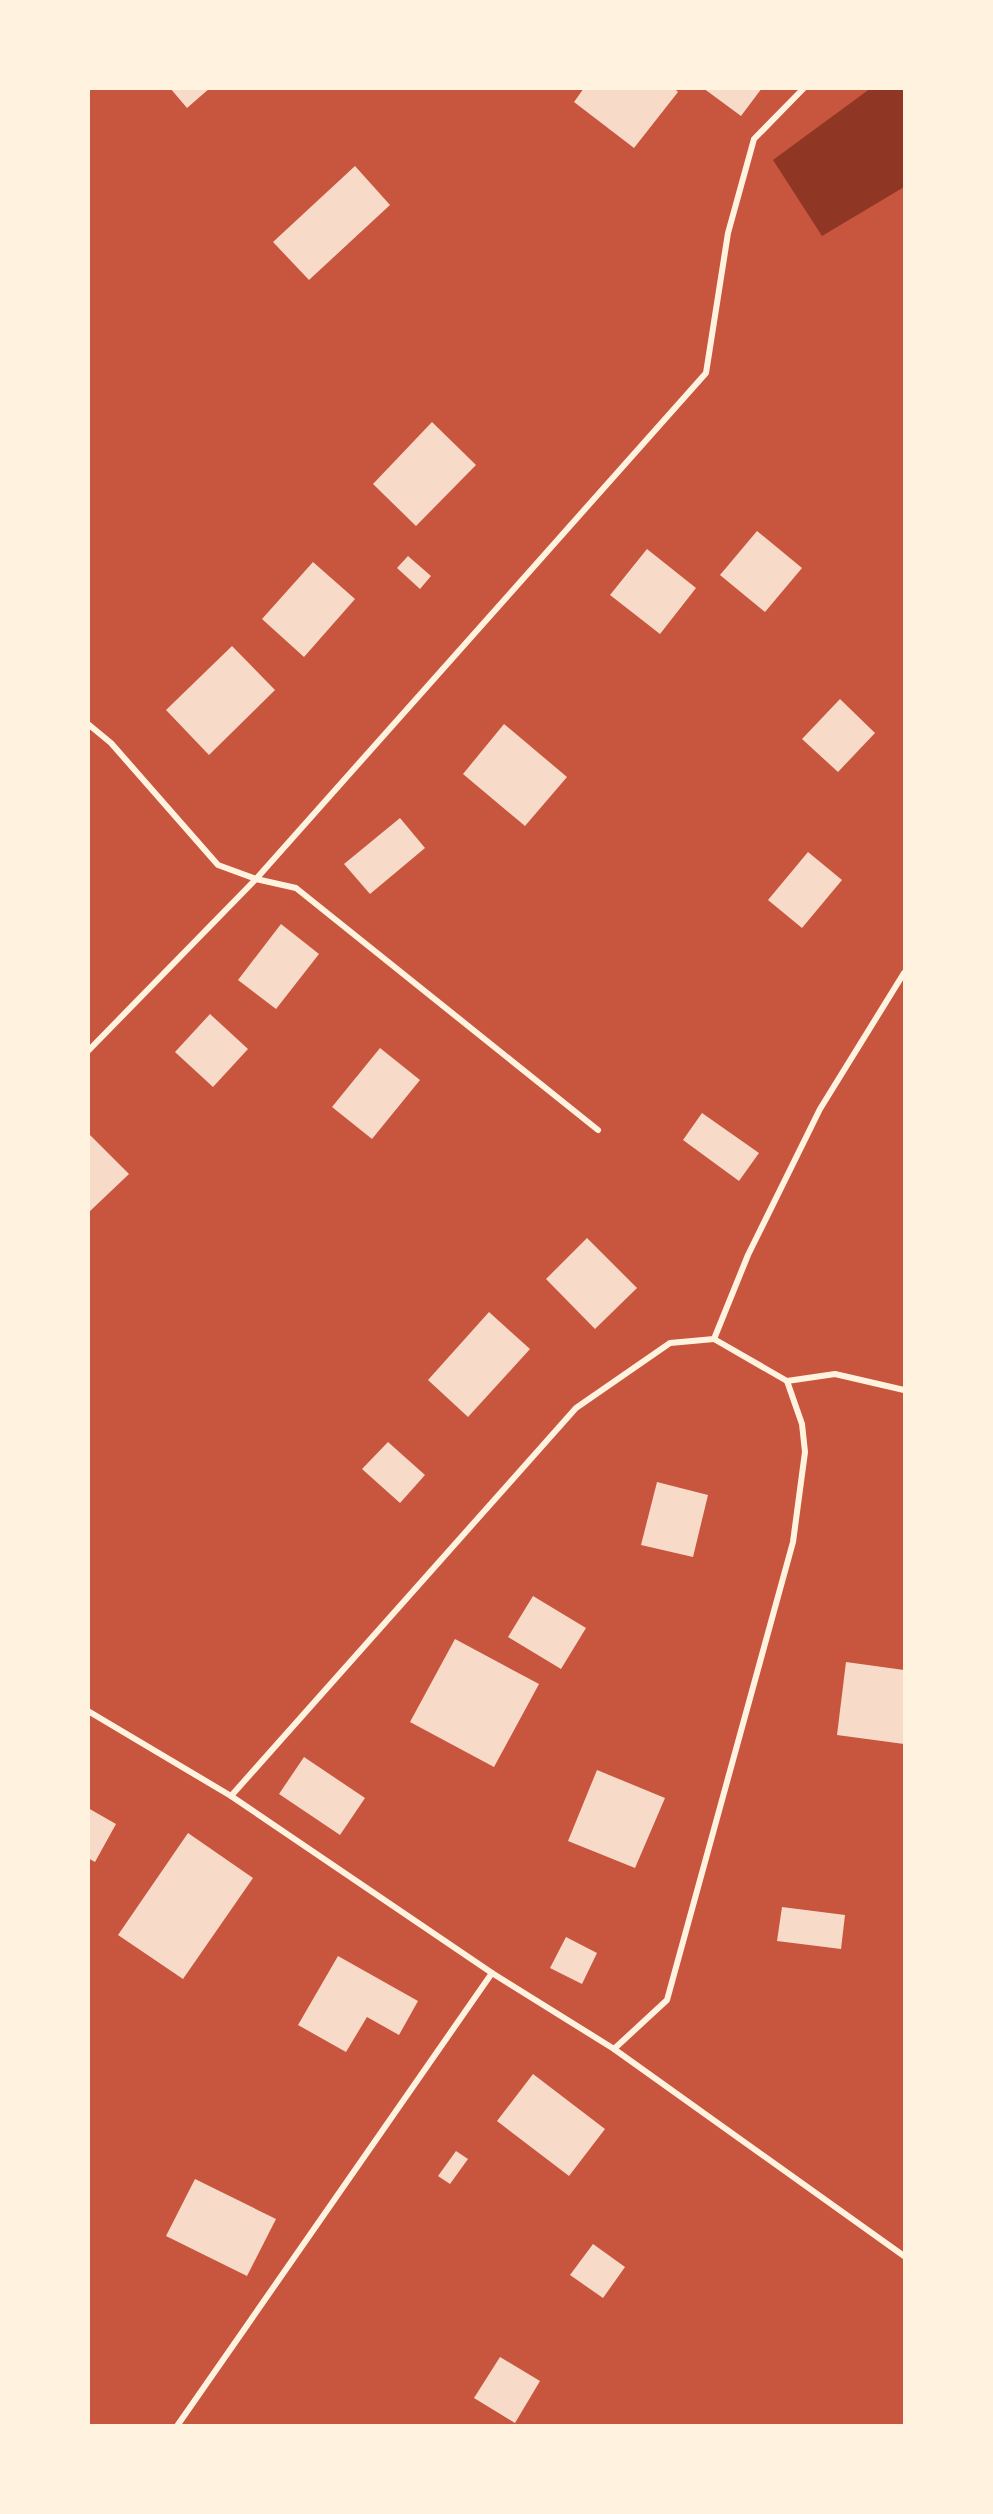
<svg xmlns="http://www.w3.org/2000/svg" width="993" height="2514" viewBox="0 0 993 2514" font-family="Helvetica,sans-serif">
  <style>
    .water { fill: #8f3625 }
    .building { fill: #f7dbc8 }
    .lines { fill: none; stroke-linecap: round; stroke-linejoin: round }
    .minor { stroke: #fff3e0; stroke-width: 6 }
  </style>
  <rect width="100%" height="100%" fill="#c8553d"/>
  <!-- water -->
  <path class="water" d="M871 88 904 89V187L822 236 773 160Z"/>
  <!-- building -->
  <g class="building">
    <path d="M170 88H210L187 108Z"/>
    <path d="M584 88H674L678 92 634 148 574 102Z"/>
    <path d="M703 88H762L741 116Z"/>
    <path d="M355 166 390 205 309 280 273 242Z"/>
    <path d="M432 422 476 465 416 526 373 484Z"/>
    <path d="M757 531 802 568 765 612 720 575Z"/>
    <path d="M647 549 696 588 660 634 610 595Z"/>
    <path d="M408 556 431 576 420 589 397 568Z"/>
    <path d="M313 562 355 599 304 657 262 619Z"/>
    <path d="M232 646 275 690 209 755 166 710Z"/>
    <path d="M840 699 875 733 838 772 802 739Z"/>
    <path d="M504 724 567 777 525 826 463 774Z"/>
    <path d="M400 818 425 848 370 894 344 864Z"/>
    <path d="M808 852 842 880 802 928 768 900Z"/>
    <path d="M281 924 319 954 276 1009 238 980Z"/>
    <path d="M210 1014 248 1049 213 1087 175 1052Z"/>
    <path d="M380 1048 420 1080 372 1139 332 1107Z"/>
    <path d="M702 1113 759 1153 739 1181 683 1140Z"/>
    <path d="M88 1133 129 1174 88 1213Z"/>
    <path d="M587 1238 637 1288 595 1329 546 1279Z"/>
    <path d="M489 1312 530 1349 468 1417 428 1380Z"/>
    <path d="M388 1442 425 1475 400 1503 362 1469Z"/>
    <path d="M657 1482 708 1495 693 1557 641 1545Z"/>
    <path d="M533 1596 586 1628 561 1669 508 1637Z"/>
    <path d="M455 1639 539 1684 494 1767 410 1722Z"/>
    <path d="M846 1662 904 1670V1744L837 1735Z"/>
    <path d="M304 1757 365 1798 340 1835 279 1794Z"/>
    <path d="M597 1770 665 1798 635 1868 568 1841Z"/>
    <path d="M88 1808 116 1824 95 1862 88 1858Z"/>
    <path d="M188 1833 253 1878 183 1979 118 1935Z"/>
    <path d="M782 1907 845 1915 841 1949 777 1941Z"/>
    <path d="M566 1937 597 1953 582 1984 550 1968Z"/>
    <path d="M338 1956 418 2001 399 2035 367 2017 346 2052 298 2025Z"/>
    <path d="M533 2074 605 2129 569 2176 497 2121Z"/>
    <path d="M456 2151 468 2159 450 2184 438 2176Z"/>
    <path d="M195 2179 276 2219 247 2276 166 2236Z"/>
    <path d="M593 2244 625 2267 603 2298 570 2275Z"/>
    <path d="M500 2357 540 2381 515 2423 474 2398Z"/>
  </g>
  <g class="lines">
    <!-- minor -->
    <g class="minor">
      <path d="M88 724 111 743 218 865 256 879 296 888 598 1130"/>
      <path d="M88 1051 256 879 706 373 728 233 754 139 804 88"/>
      <path d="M714 1339 748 1255 820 1109 904 973"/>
      <path d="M714 1339 787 1381 835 1374 904 1390"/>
      <path d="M88 1711 231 1796 492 1973 614 2049 904 2256"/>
      <path d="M231 1796 576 1408 670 1343 714 1339"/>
      <path d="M614 2049 667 2000 793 1542 805 1452 802 1424 787 1381"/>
      <path d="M177 2426 492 1973"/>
    </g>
  </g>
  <!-- border -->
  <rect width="993" height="2514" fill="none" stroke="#fff3e0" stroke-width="180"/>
</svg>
